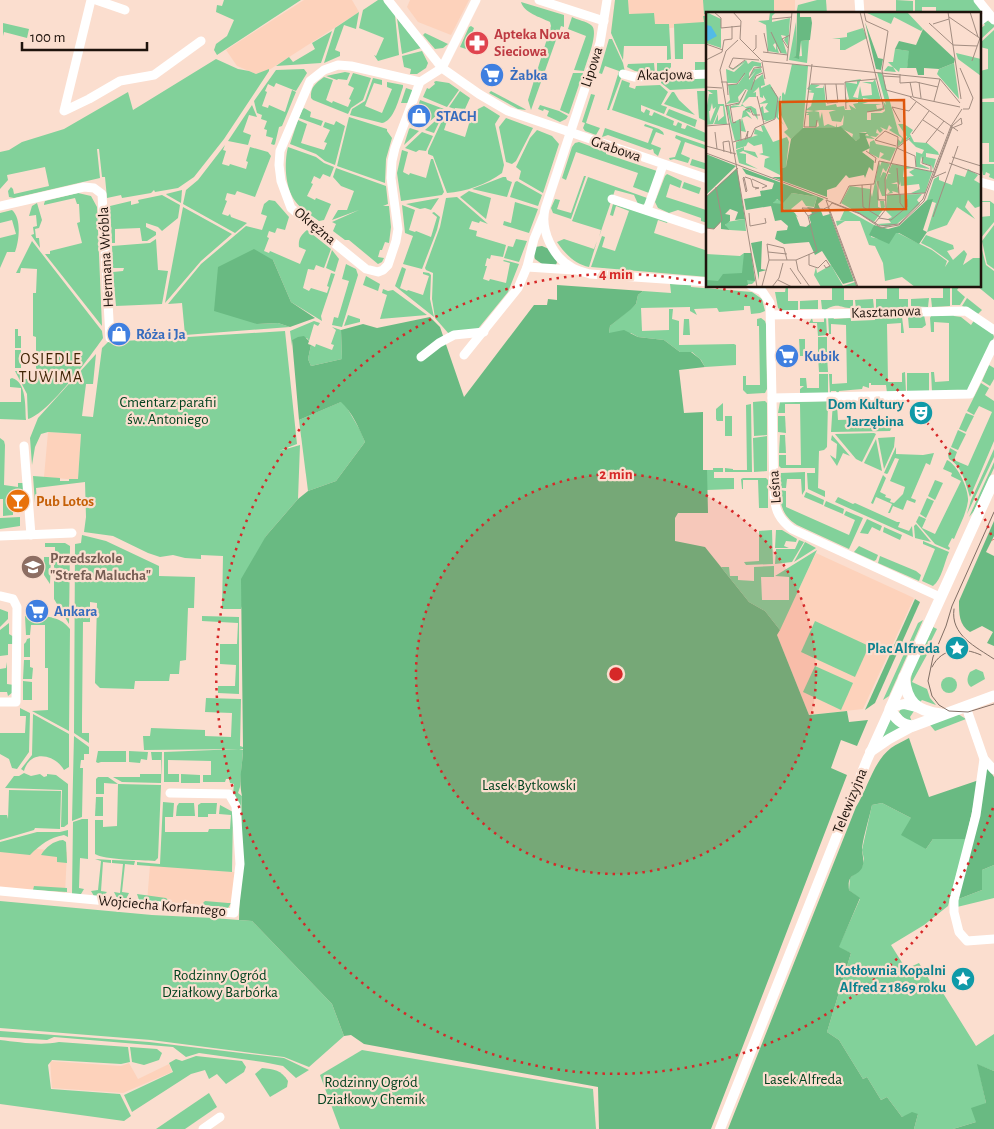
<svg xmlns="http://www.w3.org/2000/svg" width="994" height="1129" viewBox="0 0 994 1129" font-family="'Alegreya Sans',sans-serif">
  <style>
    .built { fill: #fdd2bb }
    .green { fill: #82d19a }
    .forest { fill: #69ba82 }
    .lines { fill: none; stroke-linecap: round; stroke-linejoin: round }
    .minor { stroke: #fff; stroke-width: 9 }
    .tertiary { stroke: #fff; stroke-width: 10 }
    .secondary { stroke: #fff; stroke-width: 11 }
    .tram { stroke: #816e64; stroke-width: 1 }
    .ring { fill: none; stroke: #d62828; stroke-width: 2.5; stroke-dasharray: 2.5 5 }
    .labels { text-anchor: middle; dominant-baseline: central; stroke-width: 4.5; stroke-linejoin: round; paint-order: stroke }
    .health-label { font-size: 15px; font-weight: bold; fill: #be3a42; stroke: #fbdecf; text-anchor: start }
    .street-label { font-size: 15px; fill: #1e130c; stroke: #fbdecf }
    .shop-label { font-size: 15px; font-weight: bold; fill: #366cbe; stroke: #fbdecf; text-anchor: start }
    .park-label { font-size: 15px; fill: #00421e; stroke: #fbdecf }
    .culture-label { font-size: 15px; font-weight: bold; fill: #0d838f; stroke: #fbdecf; text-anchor: end }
    .food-label { font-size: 15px; font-weight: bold; fill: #c56008; stroke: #fbdecf; text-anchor: start }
    .education-label { font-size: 15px; font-weight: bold; fill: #785e54; stroke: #fbdecf; text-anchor: start }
    .neighbourhood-label { font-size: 16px; letter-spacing: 1px; fill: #412506; stroke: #fbdecf }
    .inset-road { fill: none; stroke: #a38d81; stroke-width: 1 }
    .view { fill: #de560c; fill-opacity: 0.15; stroke: #de560c; stroke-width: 2.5 }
    .inset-edge { fill: none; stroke: #1e130c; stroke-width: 2.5 }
    .centre { fill: #d62828; stroke: #fbdecf; stroke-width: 2.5 }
    .ring-label { font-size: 15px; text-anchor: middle; font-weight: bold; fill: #d62828; stroke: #fbdecf; stroke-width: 4.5; stroke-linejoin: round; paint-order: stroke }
  </style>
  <rect width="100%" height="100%" fill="#fbdecf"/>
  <!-- built -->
  <g class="built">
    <path d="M304 0H352L359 12 269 70 256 74 237 66 226 50Z"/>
    <path d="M410 0H469L451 35 418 22 407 7Z"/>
    <path d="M615 0H795V14H708V26L611 31Z"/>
    <path d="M48 432 81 434 78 480 44 477Z"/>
    <path d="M816 553 914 598 863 709 809 715 777 635Z"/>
    <path d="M0 845 67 852 65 895 0 889Z"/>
    <path d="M150 865 235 872 231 910 147 902Z"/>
    <path d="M50 1061 121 1066 129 1063 138 1079 169 1064 172 1072 123 1093 52 1088Z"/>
  </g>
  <!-- green -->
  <g class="green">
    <path d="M224 0H301L217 55 214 50 216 44 227 36 234 20 216 12 217 5 222 6Z"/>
    <path d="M378 0H383L395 15 399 55 378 61 374 55 376 56 384 38 359 28 363 10Z"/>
    <path d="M615 0H628L629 14 654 13 655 24H669L671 59 667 60V46H624L623 60 611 33Z"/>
    <path d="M703 0H774V14H704Z"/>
    <path d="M817 0H826L827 14H796L798 5Z"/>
    <path d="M896 0 913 1V14H896Z"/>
    <path d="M915 0H975L981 10 980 13 936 14V7H922V14H915Z"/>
    <path d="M521 2 564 15V27L561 26 531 110 528 100 551 26 550 22C540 17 524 13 521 2Z"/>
    <path d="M359 12 356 29 344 25 335 50 340 52V56L324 63 335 28Z"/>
    <path d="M703 16H708V44H683V59H675L674 24 704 22Z"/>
    <path d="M572 17C577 20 586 21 591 25 600 31 586 62 584 71L574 70 586 36 568 29Z"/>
    <path d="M397 18 421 48 402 54Z"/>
    <path d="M986 20 994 24V27L980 40V29L985 25 982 21Z"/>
    <path d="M3 23 29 29 27 38 4 32 3 36Z"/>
    <path d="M471 26 474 28 466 49 460 47 469 27Z"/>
    <path d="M994 30V98L980 99V71L988 69V49L980 47V43Z"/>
    <path d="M332 31 321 63 276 66 289 57 293 62 315 49 312 43Z"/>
    <path d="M425 33 448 44 443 48 435 49 423 35Z"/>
    <path d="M609 39H612L623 63 625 72 623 73 609 110H607L619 71 605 66 602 74 599 73Z"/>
    <path d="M422 51 428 63 426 68 417 74H410L411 69 404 67 402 56Z"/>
    <path d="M216 59 238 69 249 71 256 74 269 69V71L224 139 194 177 178 188 155 192 154 190 151 193 122 198 121 195 107 198 105 177H102L99 149H97L100 178 14 198 9 197 8 191 11 187 13 189 14 194 49 186 45 167 7 175 8 180 0 189V194V152L9 150 22 142 64 129 128 92 133 110Z"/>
    <rect x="695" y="62" width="13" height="9"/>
    <path d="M654 63 655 74 635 71 627 67 628 64Z"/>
    <path d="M657 63H671V67L667 72H657Z"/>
    <path d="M304 69 307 73 296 91 276 83 274 87 268 84 265 91 267 92 262 106 268 108 269 105 285 112 292 90 296 92 282 126 279 127 275 144 274 145 271 144 273 138 266 136 267 130 264 129 267 121 261 119 262 115 257 113 254 101 276 70Z"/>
    <path d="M345 72 350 73 347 80 338 79 337 80 326 76Z"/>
    <path d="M353 73 371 78 363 100 351 108 348 114 313 100 311 98C310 87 316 83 324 77L333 80 326 100 332 103 333 101 348 107 351 100 349 99 354 88 348 85Z"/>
    <path d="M573 73H583L569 114 560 110Z"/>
    <path d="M373 78 382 80V85L374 83 365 106 382 113 392 89 387 87V82L403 85V87C399 98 394 121 382 123L350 115 352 109 365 101Z"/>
    <path d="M708 78V88L670 90 661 83V79Z"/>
    <path d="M622 80 630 83 629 87 635 89 636 86 660 85 668 92 661 105 667 107 664 114 641 105V111L644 113 646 109 650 111 649 115 652 116 654 112 674 121 673 125 676 126 678 122 682 124 681 128 685 129 687 125 708 134V143L612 110Z"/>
    <path d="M436 81 449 83 459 90 447 107 423 97 427 88 429 89 435 84 434 82Z"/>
    <path d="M406 88 412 90V93L408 103H401Z"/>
    <path d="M460 91 470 98 465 109 455 108V109L449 107Z"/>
    <path d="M491 91 525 109 526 110 518 109 489 93Z"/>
    <path d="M697 91H708V122L699 118Z"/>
    <path d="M672 92H674L679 100 695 115 664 104Z"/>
    <path d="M591 94 595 95 586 123 600 128 596 135 585 131 583 128 585 123 582 122Z"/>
    <path d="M420 100 444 109 422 128 411 126 414 121 420 122 426 111 418 107Z"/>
    <path d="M980 102H994V162H989V143H980Z"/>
    <path d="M252 105 257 117 249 115 243 132 251 135 248 145 228 141Z"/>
    <path d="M540 105 559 111 568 116 566 119 560 122 547 116 549 111 544 109 543 111 538 109Z"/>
    <path d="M484 106 500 116 495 124 504 165 502 173C487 184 465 192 447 193L433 156 428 154V151L447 110H449L447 117 448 118 444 130 465 137 471 117 466 115Z"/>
    <path d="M304 108 311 112 310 117 323 121 321 126 299 118 302 110Z"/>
    <path d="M669 109 697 120 695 127 666 115Z"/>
    <path d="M443 114 434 133 425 130Z"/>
    <path d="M349 117 387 129V131L392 138 386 159 385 183 337 166Z"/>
    <path d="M506 118 533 128 516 161 512 164 506 162 499 127Z"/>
    <path d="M298 120 307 124 301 143 324 150 327 143 324 142 330 130 323 127 325 122 334 125 336 121 345 126 335 165 325 161 316 154 290 144Z"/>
    <path d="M645 124 659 129 663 132 664 135 656 132 651 144 661 148 658 156 654 153 653 149 650 150 608 135 602 137 605 128 648 143 653 129 644 126Z"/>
    <path d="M410 128 419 131 404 145 409 129Z"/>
    <path d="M537 130 552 136 559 144 543 193 519 179 521 171 516 167 530 138Z"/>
    <path d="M422 132 433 136 426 151 419 150 416 152 405 148Z"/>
    <path d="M676 135 708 146V150L685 142 681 154 690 158 688 163 674 159 670 160 669 158 675 157 681 141 675 138Z"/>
    <path d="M579 142 606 152V154L657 171 649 193 633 187 638 173 576 152 566 180 562 178 572 147 575 143Z"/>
    <path d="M225 145 223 150 226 151 222 164 229 166 230 164 246 169 248 162 246 161 250 147 268 152 271 156 255 197 237 191 235 195 227 193 225 200 227 201 222 214 228 216 230 214 231 217 247 223 235 233 183 204 186 190 198 180Z"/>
    <path d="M288 147 316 157 324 163 334 167 330 177 323 174 320 179 314 176 311 183 313 184 307 196 315 200 316 198 331 204 324 220 319 221C311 215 301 209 295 201 285 187 284 163 288 147Z"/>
    <path d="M402 150 408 152 403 172 409 175 410 173 426 178 431 159H433L444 192 442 195 401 201 397 173Z"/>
    <path d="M692 159 708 164 707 170 690 165Z"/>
    <path d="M981 164H994V179L989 177 990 174 986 172 985 175H983Z"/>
    <path d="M336 168 386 186 388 204 383 206H389L391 227 389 243 385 242 382 250H380L378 257 384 258 382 262 378 264 349 240H345L333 231 336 224 332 222 359 210 332 220 338 210H347L354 191 341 186 333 177Z"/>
    <path d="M667 174 682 181 680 188 670 184 666 197 706 210 708 207V223L701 221V218L678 210 669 213 658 208 655 202 665 176Z"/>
    <path d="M584 176H586L571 219 553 213 551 208 555 199 560 200 557 209 571 213Z"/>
    <path d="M503 177H506L507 180 512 182 507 197 472 189Z"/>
    <path d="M588 177 650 199 643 205 638 204 634 195 615 190 599 237 601 230 572 221Z"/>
    <path d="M517 181 542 195 538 206 510 197 515 182Z"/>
    <path d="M684 182 701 188 699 194 682 188Z"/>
    <path d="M182 190 181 203 167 195 166 194Z"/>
    <path d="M469 191 491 198 486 219 460 197Z"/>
    <path d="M78 193 91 196 97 207 102 326 45 254H50V251L82 243 77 223 80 222 79 204H77L75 198 44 205V204L45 201Z"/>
    <path d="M162 195 180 205 178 218 162 231 158 227 146 223V227L156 232V235L147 241H142L140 228 115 229V243H112L110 206 131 201V205L139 203 138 200Z"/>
    <path d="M457 197 488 224 480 221 479 223 472 221 469 229 477 231 476 236 506 245 503 257 491 255 490 259 487 258 485 266H487L483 279 489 281 490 279 506 283 510 263 503 261 504 260 519 264 508 292 477 330 449 334 435 318 432 299 433 273 426 270 425 268 440 227 446 198Z"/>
    <path d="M439 198 431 210 425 208 420 209 406 204Z"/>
    <path d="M269 200 275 201 289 217 285 230 277 228 275 233 269 231 267 237 269 238 264 251 269 253 270 251 300 264 306 250 299 247C298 239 301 235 307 230L331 249 324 268 316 265 314 270 308 269 303 288 309 291 311 288 327 293 329 287 327 286 331 273 335 274 321 316 322 321 291 302 273 260 257 324 278 323 290 327 185 335 182 303 168 304 201 264 246 226 262 230 267 216 261 214 264 204Z"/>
    <path d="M981 201H990L994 204V222L980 239V217L990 216V202H982Z"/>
    <path d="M515 202 538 209 529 233 503 225 504 221 511 223Z"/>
    <path d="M37 203 42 220 39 228 35 229 36 238H39L40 248 31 235 34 234 33 227 37 226 36 215 29 216 32 206Z"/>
    <path d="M613 204 668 221 667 223 658 220 654 233 708 251V277L591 267 602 236 605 237 602 247 615 251 629 211 616 206 613 216 610 215Z"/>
    <path d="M402 205 415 210 409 230 415 232 416 231 431 237 437 217 432 213 434 212 440 217 437 230 422 269 403 264 413 236 405 233Z"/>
    <path d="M183 207 232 234 201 261 165 303Z"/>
    <path d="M12 210C22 219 19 241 15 252H7L0 268V238L16 234 12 220 0 223V213Z"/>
    <path d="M994 225V269L987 264 982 241Z"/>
    <path d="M156 239 158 270 168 271 162 304 116 306 113 272 123 271 124 268H113L112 246 150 243Z"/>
    <path d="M516 239 527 241 519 262 504 258 508 246 513 247Z"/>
    <path d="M564 239 594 249 597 241 589 267C575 264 565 254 557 242Z"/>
    <path d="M32 241 102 331 103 338C90 357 48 414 28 419L27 394 15 371H21V379H36V337L33 336V293H36L37 269 21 268 20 273H16Z"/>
    <path d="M980 242 986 265 994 271V300L977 286H980Z"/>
    <path d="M332 250 339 259 335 272 326 268Z"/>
    <path d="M346 264 356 269 358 275 342 327 332 325 334 317 338 318 349 281 342 279Z"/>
    <path d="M402 267 406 269 400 288 407 291 408 290 423 295 429 276 423 274V272L429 273 431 275 430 299 434 317 395 286Z"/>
    <path d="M366 276 380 284 378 291 363 285Z"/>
    <path d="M670 284 691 285V287L752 292 762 299 765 311 760 313 751 314 750 306H744V310L719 312 717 308 694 309 697 315 690 311V307L640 308H641L642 331 669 330V309H673L672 319 679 321V345L734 344 736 345V365L705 367 701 360 692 352H680L664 340 638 337 631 333H609L610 326 636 304 638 295 643 291 671 293Z"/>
    <path d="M786 286H788V301H798V310L782 311 778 308 775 292H785Z"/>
    <path d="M832 286H844V300H853V308C841 309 839 301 825 310L822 309 821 300H832Z"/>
    <path d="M887 286H899V299H908V307L876 308V299H887Z"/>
    <path d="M943 286H950V306L932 307 931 298H943Z"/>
    <path d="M952 286H960L957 290 965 297 960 305H952Z"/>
    <path d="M383 289 388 291 393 290 427 315 380 319 387 295 382 293Z"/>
    <path d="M929 298 928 307 911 306V299Z"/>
    <path d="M967 298 982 310 978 314 962 306Z"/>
    <path d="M873 299 874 308 856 309 855 300Z"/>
    <path d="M818 300V309H800V301Z"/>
    <path d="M918 313 924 315 926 325 922 328H909L908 317H918Z"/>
    <path d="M952 313 954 316 961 317 971 325 975 319 993 334 994 337 977 377 968 390 932 392 931 372H934L935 382 949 381V323L934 322V332H931L930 318 931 316Z"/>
    <path d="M875 314 902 317 904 333H901V323L887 324 888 382H902V373L905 372 906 392 887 393 886 385H871V383H869V388L863 386 862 389 839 391 838 394 836 391H831L830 394 829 374H832V384L847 383 846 325 831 324V334H829L828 316 832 315 834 319 851 318V321L875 320Z"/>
    <path d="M348 315 360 319V322L344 326Z"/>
    <path d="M824 315 826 316 827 335 818 336 817 323H809L812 318 813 322H824Z"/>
    <path d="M761 318 765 321 766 324 767 389 765 393 747 394 743 390V376H746V385H760L759 326H757V319Z"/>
    <path d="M684 319H689L690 335H683Z"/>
    <path d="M314 321 320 323 318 326 314 324 309 341 307 338 292 340V346L290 331Z"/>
    <path d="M332 327 341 330 342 359 311 366 308 359 311 345 315 347 316 344 332 350 334 345 331 344 336 330Z"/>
    <path d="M15 329H18V336H21V348H15Z"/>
    <path d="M285 331 297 444 279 451 300 445 298 499 266 536 241 609H222L223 556 201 555V559L185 558 173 555 160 557 148 553 113 536 84 532 86 517 85 482 36 488 37 502 35 503 33 476 60 478V481H69V479H78L81 434 48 432 41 434 35 447 32 465 30 438 38 418 96 354 93 384H86L82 416 93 417 102 348 108 342Z"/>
    <rect x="818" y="337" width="9" height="17"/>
    <path d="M799 339H805V356H800Z"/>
    <rect x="15" y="350" width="6" height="18"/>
    <path d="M827 355 828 372H819L818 356Z"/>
    <path d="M989 365 994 368V379L990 386 982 381Z"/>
    <path d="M907 373H929V391L907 392Z"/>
    <path d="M819 374H828V394H800V389L804 386H800V378H806L807 388H819Z"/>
    <path d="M12 378C27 382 25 408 26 420L0 419V402H21V388L10 387V379Z"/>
    <path d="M981 383 989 388 985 395 994 401V441L970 497C966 484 962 466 949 459L948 455 950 448 957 452 954 460 968 466 992 412 979 406 974 415 967 411Z"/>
    <path d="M846 399 845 404H837L838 420 897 418 890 431 831 432 833 401Z"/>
    <path d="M343 401 360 430 365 442 336 481 308 491 299 420Z"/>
    <path d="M765 401 767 403V435L754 436 753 402Z"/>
    <path d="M828 401 827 447 824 450 819 451 818 488 825 491V497L808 489 807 473H815V468H781L779 466V455H786V465H801L800 404H785V413H778L780 402Z"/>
    <path d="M723 403V421H717L716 419V409Z"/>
    <path d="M751 404 752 472H725V468L733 469V470H747L746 405Z"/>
    <path d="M966 413 974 416 966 432 959 429Z"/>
    <rect x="725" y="416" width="7" height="20"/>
    <path d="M778 416H785L786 433 778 432Z"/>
    <path d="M958 430 966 434 958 450 951 447Z"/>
    <path d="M874 433 876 434 862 462 856 459 835 434Z"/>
    <path d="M780 435H785L786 453H779Z"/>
    <path d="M832 435 850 456 843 453 837 466 831 457 830 455 836 459 837 444 831 440Z"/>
    <path d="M767 436V471L754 472 753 438Z"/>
    <path d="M895 437 894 447 884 469 878 438Z"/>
    <path d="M0 438 4 441 5 445 4 485 18 487V483H24V496L13 497V515L3 516V499H0Z"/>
    <path d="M876 439 882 471 864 463Z"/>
    <path d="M896 447V454L923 455 934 453 930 465 926 463 911 498 916 500 915 503 907 500 903 510 893 506 890 513H888L892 504 876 497 873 504 871 503 883 475 886 478 880 492 886 495 885 497 891 499 890 502 894 503 903 494 905 487 890 481 899 459 895 458 888 473 887 474 884 473Z"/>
    <path d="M994 449V457L967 514 971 500Z"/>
    <path d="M947 460C958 465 969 490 968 501 966 515 959 526 954 539L952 538 948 546 950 548 949 550 935 544 916 522 919 516 926 519 922 528 935 534 961 481 951 476 952 473 943 469Z"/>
    <path d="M994 462V468L974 511 969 517Z"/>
    <path d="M713 468H723V472H714V478H734V489L707 490V470H713Z"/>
    <path d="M805 472V490L802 495 801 479H787L786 488H779V475L781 473Z"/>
    <path d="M743 478H766L768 480V508H759L758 480H743V489H742L741 479Z"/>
    <path d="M935 480 943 483 935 500 928 496Z"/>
    <path d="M780 490 786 491V507L849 535 855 520 844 515 846 511 863 518 849 549 797 525C783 516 780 506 780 490Z"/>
    <path d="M806 492 824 500 823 505 804 497Z"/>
    <path d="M838 497 853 504 855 503 897 522H900L898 527 909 531 912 526 913 537 835 502Z"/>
    <path d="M927 498 934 501 926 518 920 514Z"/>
    <path d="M826 501 844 509 843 514 824 506Z"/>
    <path d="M20 517V526L0 529V518Z"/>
    <path d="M867 519 882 526 880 531 872 527 868 534 860 533Z"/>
    <path d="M916 524 931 542 915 538 914 526Z"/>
    <path d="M884 527 902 535 900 540 883 532Z"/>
    <path d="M772 530 773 564 746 565 744 562 759 561V531Z"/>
    <path d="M776 530H782L797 539 796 542 786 541 784 546 789 548H775Z"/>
    <path d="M82 535 106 541 159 566V576L195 577 194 608H188L186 660 180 661 179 674H170L169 681H135L134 689 100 688 95 683 97 603 90 602V622H83L82 719V733H89V743L74 733 75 544 81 543Z"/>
    <path d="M799 540 804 542 792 562 775 564 776 549H795Z"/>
    <path d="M923 541 949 552C944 563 942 579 933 586L922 581 935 549 923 544Z"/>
    <path d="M805 542 816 548 794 562Z"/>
    <path d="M45 543H65L70 546 69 624 54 599V562H65L66 555H55V547H45Z"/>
    <path d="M859 546 878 555 876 560 874 561 854 552Z"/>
    <path d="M817 550 780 630 765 611 749 602 721 567H729L730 576H738V580L754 581V567L774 566V577H761L762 600H789V577L775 576Z"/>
    <path d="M880 556 916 571 921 575 919 581 878 563Z"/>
    <path d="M44 557H51L50 584 44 575Z"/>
    <path d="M0 609 8 612V619L0 627Z"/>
    <path d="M25 616C41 616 59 614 70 629L69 731 32 711 48 710V668H45V625H31L30 635H26Z"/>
    <path d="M202 616 239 617V694L218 693V686H235L236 665 220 664V644H237L238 623 202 621Z"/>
    <path d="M923 620 889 696 883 700 918 623Z"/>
    <path d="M815 621 869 646 855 677 801 652Z"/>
    <path d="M9 623V634L14 637V644H8V655L0 656V630Z"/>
    <path d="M933 627 937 629 927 649 929 651 912 682 927 689 930 698 936 705 922 700 919 703C898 681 923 650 933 627Z"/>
    <path d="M30 638V657H24V644L26 642 27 639Z"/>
    <path d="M24 660H30V667L33 668 32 679H23Z"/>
    <path d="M7 662V684L14 685 13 692 8 696 7 692H0V669L6 668Z"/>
    <path d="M815 666 853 683 841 710 803 692Z"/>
    <path d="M976 669 983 672 985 679 971 687C966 683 967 677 970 672Z"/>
    <circle cx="949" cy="685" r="8"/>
    <path d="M23 681 32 682V700H23Z"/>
    <path d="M206 698 241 699 240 746 243 747V749L144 750 143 736H150L151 728 205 730V736L231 737 232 713 205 712Z"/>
    <path d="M20 708 30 713 29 752 17 769 12 768 9 759 0 754V733H25L26 716H20Z"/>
    <path d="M903 708 914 711 910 717 912 722 905 720 899 712 901 709Z"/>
    <path d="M33 714 69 734V767L64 770C55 754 30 749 24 771L21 769 32 755Z"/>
    <path d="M958 714 966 719 935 731 930 725Z"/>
    <path d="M890 717 901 728 880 739Z"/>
    <path d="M74 736 89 747V754H84V760H81L80 768H83L82 817 72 821Z"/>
    <path d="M239 749 243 750 240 787 238 793 242 796 241 814 233 795 234 784 230 783 229 779H226L225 782H203V775H211V761L168 760V774H179V782H164V752Z"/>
    <path d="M98 751H126V762H101L98 763 96 762Z"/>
    <path d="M129 751 148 752 147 760 141 759 140 763 129 762Z"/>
    <path d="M151 752H162L161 783 122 782 113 777H140V774H161V760H152Z"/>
    <path d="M24 773 31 776 40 774 44 777 47 776V774L56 775 68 784V824L64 827H61L62 790 5 788 14 776H19Z"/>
    <path d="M181 774 200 775V783H181Z"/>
    <path d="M98 777H108L118 784 161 785 158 858 155 861C142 860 104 860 95 854V820H103V827L117 826 118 784 104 783V794H96V779Z"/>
    <path d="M9 790 61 791 60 829 35 828 34 830 0 840V815H7L8 819Z"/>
    <path d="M96 797H103V816H95Z"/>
    <path d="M163 802 174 803 173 817H165V832H208L209 829H230L231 815 219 814 220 805 233 812 232 872 137 865V862L160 864Z"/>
    <path d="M179 803H194L195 816H176L177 806Z"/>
    <path d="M201 803H217L216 814H208V817H198V805Z"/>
    <path d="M882 803 911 818 926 849 933 839H966L948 906 924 925 891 945 906 969 919 963 937 992 943 993 976 1046 994 1034V1071L978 1065 986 1103 976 1122 953 1129H914L918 1114 902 1117 887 1097 881 1100 867 1077 863 1079 839 1040 827 1032 851 953 838 948 860 899 849 890 850 878 862 867 864 859 862 850 872 805Z"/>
    <path d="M82 819H88V859L80 858 79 888 84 889 81 894H72L73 822Z"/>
    <path d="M68 830V837L64 835C49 838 41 844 30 855L0 852V842L37 832H60Z"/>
    <path d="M63 840 66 842 67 863 57 862V857L41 855C46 847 53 841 63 840Z"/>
    <path d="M95 859 111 860V863L103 862 101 891 107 892 103 896H94L91 891 98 890 101 861Z"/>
    <path d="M112 860 135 861 134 865 125 864 122 892 129 893 126 899 117 898 114 892 120 893 123 864 112 863Z"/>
    <path d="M994 865V898L957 907 956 900 982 890V870Z"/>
    <path d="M34 886 67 888V892L33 890Z"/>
    <path d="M137 894 166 898 168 900 167 902 139 900Z"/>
    <path d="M0 901 152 915 213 918 252 921 332 1004 344 1036 309 1067 284 1057 151 1040 0 1028Z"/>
    <path d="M205 901 228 903H231L228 908 204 905 203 903Z"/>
    <path d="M0 1031 149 1042 284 1058 309 1070 296 1078 283 1066 263 1062 199 1053 186 1057 173 1047 54 1037 47 1040 0 1037Z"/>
    <path d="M0 1040C18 1042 41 1046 59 1042L128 1047 130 1062 121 1064 52 1060 48 1065 51 1089 120 1094 131 1116 124 1121 0 1104Z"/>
    <path d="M130 1047 157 1049 162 1053 159 1060 144 1065 132 1062Z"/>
    <path d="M362 1050 593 1089 596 1129H340L320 1075Z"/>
    <path d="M196 1056 242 1061 246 1067 244 1072 226 1084 217 1074 209 1079 205 1070 191 1074 132 1112 124 1095 173 1072 169 1063 176 1059 182 1061Z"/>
    <path d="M262 1068C274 1069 281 1070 288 1081L287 1087 270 1097 255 1074Z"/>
    <path d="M209 1093 217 1107 185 1129H156Z"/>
  </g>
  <!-- forest -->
  <g class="forest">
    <path d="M542 246 549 249 557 262 556 265 542 264 535 259 533 252 535 247Z"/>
    <path d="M254 249 273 260 291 302 315 318 290 327 278 323 257 324 214 311 218 267Z"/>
    <path d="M557 285 643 291 638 295 636 304 630 310 610 326 609 333 624 330 638 337 664 340 680 352H691L700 359 705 367 679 370 684 413 703 412V470H707L708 513H678L675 518V541L705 547 749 602 765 611 780 630 777 635 809 715 847 711 849 722 868 720 857 746 841 740 831 768 847 775 711 1129H599L598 1087 364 1044 351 1035 344 1036 332 1004 252 921 239 920 242 796C238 778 243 765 243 747L241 579 266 536 298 499 308 491 336 481 365 442C359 428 352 412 341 402L299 420 292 340 298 337 304 336 309 341 308 344 311 345 308 359 311 366 342 359 341 330 363 324 377 328 430 317 440 327 464 397 534 305H547L548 299 557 300Z"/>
    <path d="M994 521V536L986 552 994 556V646L987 643 993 632 982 626 970 632C959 625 959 614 959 601Z"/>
    <path d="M915 599 920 602 875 703 865 710Z"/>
    <path d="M909 738 929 797 979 780 966 839H933L926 849 901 835 911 818 882 803 872 805C869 819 864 834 862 848 862 855 865 861 862 868 856 878 847 872 849 890L860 898 839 947 851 953 827 1032 839 1040 863 1079 867 1077 881 1100 887 1097 902 1117 912 1112 918 1114 914 1129H728L856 807C868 788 873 762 891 748 896 744 904 741 909 738Z"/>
    <path d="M986 765 994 777V865L982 870V890L956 900Z"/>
    <path d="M977 1064 994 1071V1129H953L976 1122 971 1108 986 1103Z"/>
  </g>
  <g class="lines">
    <!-- minor -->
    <g class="minor">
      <path d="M91 0 64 111 89 99 120 81 154 75 201 41"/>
      <path d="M96 0 125 10"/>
      <path d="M388 0 442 68 476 0"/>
      <path d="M539 0 604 21"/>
      <path d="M607 0 600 43 545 209C540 230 553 257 571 267 577 271 584 272 590 274L708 282"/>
      <path d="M859 0 860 14"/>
      <path d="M978 0 994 20"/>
      <path d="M980 21 989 14"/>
      <path d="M623 74 634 77 708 74"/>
      <path d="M420 82 351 66 338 65 324 70 310 81 280 151 279 165 281 181 291 208 366 269 378 272 383 270 388 265 396 241 398 229 391 178 392 161 395 148 420 82 442 68 479 94 508 111 708 179"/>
      <path d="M980 182 994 186"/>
      <path d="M612 199 702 229"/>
      <path d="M0 206 84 187 94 188 102 194 110 338"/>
      <path d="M647 210 663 165"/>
      <path d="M527 267 534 239 543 217"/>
      <path d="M751 286 762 291 770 303 774 495C775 511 780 520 792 529L940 597"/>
      <path d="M771 315 966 311 994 330"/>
      <path d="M464 355 518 288 527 267 574 270"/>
      <path d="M421 357 439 343 454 335 484 332"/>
      <path d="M772 398 970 394 994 344"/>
      <path d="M24 446 31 535"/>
      <path d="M0 536 72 533"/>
      <path d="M0 596 13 599 17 607 16 702H0"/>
      <path d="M966 707 984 759 976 815 954 900V912L959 932 967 941 994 939"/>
      <path d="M984 759 994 770"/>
      <path d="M0 891 234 913 240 864 236 806 229 794 170 793"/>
      <path d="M203 1129 220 1117"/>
    </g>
    <!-- tertiary -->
    <g class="tertiary">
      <path d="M891 707 904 704 916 707"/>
      <path d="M870 752 889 739 913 726"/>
      <path d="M720 1129 867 760 890 709"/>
    </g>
    <!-- secondary -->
    <g class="secondary">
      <path d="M994 480 890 709C895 718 901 725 913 726L994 696"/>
      <path d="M904 677C907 702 916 711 941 714"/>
    </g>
    <!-- tram -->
    <g class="tram">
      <path d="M994 512 952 606 946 626 933 657 928 681 932 696 939 705 949 711 968 712 994 704"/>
      <path d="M954 609C950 635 976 647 994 659"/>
      <path d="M932 667C942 647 963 647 981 655"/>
    </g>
  </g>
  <!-- distance rings -->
  <circle cx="616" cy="674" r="200" fill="#d62828" fill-opacity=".12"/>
  <g class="ring">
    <circle cx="616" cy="674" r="200"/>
    <path d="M993 808A400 400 0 1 1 706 284M716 287A400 400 0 0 1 993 540"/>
  </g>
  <!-- icons -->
  <defs>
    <g id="pharmacy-disc" transform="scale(1.25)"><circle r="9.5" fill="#e0444e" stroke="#fbdecf"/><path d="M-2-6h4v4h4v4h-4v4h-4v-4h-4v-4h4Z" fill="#fff"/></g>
    <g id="supermarket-disc" transform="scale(1.25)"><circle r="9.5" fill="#3f7fe0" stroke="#fbdecf"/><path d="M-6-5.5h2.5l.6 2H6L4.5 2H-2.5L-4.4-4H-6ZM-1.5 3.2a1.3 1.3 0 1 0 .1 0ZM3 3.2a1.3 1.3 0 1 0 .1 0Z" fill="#fff"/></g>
    <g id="shop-disc" transform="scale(1.25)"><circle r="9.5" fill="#3f7fe0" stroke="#fbdecf"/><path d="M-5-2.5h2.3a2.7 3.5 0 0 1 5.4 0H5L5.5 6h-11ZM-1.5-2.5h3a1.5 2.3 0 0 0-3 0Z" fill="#fff"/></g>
    <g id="theatre-disc" transform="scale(1.25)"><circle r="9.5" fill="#0f9aa8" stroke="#fbdecf"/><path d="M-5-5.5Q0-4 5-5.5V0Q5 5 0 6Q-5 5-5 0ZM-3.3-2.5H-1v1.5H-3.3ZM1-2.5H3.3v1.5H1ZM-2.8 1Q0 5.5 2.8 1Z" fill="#fff"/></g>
    <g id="bar-disc" transform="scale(1.25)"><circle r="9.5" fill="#e8710a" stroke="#fbdecf"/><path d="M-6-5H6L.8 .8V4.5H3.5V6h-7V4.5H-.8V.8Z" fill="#fff"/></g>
    <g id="school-disc" transform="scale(1.25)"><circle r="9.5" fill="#8d6e63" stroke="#fbdecf"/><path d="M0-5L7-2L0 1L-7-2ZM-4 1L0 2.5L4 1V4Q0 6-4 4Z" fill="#fff"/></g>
    <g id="sight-disc" transform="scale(1.25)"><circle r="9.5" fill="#0f9aa8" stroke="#fbdecf"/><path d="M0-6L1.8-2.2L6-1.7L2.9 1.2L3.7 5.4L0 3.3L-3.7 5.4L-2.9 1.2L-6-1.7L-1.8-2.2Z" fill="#fff"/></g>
  </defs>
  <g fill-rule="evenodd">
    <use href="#pharmacy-disc" x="477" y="43"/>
    <use href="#supermarket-disc" x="492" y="75"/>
    <use href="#shop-disc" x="419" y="116"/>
    <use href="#shop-disc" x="119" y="334"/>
    <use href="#supermarket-disc" x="787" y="356"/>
    <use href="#theatre-disc" x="921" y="413"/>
    <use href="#bar-disc" x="18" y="501"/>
    <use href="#school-disc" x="33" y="567"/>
    <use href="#supermarket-disc" x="37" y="611"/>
    <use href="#sight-disc" x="957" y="648"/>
    <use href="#sight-disc" x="963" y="979"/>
  </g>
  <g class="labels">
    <!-- health labels -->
    <g class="health-label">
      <text x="494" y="34">Apteka Nova<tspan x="494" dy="17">Sieciowa</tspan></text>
    </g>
    <!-- street labels -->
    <g class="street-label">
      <text transform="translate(592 67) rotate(-72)">Lipowa</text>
      <text transform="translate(665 75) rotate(-1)">Akacjowa</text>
      <text transform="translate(616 149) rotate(19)">Grabowa</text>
      <text transform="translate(315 226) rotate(40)">Okrężna</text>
      <text transform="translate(106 257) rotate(-93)">Hermana Wróbla</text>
      <text transform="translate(886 312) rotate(-2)">Kasztanowa</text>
      <text transform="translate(775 487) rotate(-94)">Leśna</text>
      <text transform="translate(850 801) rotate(-68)">Telewizyjna</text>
      <text transform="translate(162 906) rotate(5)">Wojciecha Korfantego</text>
    </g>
    <!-- shop labels -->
    <g class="shop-label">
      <text x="510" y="75">Żabka</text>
      <text x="436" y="116">STACH</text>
      <text x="136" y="334">Róża i Ja</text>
      <text x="804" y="356">Kubik</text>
      <text x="54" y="611">Ankara</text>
    </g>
    <!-- park labels -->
    <g class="park-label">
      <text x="168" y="402">Cmentarz parafii<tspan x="168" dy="17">św. Antoniego</tspan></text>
      <text x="529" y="785">Lasek Bytkowski</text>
      <text x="220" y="975">Rodzinny Ogród<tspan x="220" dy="17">Działkowy Barbórka</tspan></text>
      <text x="803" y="1079">Lasek Alfreda</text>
      <text x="371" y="1082">Rodzinny Ogród<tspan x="371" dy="17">Działkowy Chemik</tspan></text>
    </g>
    <!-- culture labels -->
    <g class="culture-label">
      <text x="904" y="404">Dom Kultury<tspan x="904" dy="17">Jarzębina</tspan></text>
      <text x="940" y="648">Plac Alfreda</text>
      <text x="946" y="970">Kotłownia Kopalni<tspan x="946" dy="17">Alfred z 1869 roku</tspan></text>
    </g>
    <!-- food labels -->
    <g class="food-label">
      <text x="36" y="501">Pub Lotos</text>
    </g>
    <!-- education labels -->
    <g class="education-label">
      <text x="50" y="558">Przedszkole<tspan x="50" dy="17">"Strefa Malucha"</tspan></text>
    </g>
    <!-- neighbourhood labels -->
    <g class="neighbourhood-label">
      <text x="51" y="359">OSIEDLE<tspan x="51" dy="18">TUWIMA</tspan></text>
    </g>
  </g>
  <!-- overview -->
  <g transform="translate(706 12)">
    <rect width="275" height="275" fill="#fbdecf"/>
    <path d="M0 0 15 7V36L0 31ZM64 0H70L66 4V10L84 6 82 34 78 28 80 24 75 23 81 42 75 41 69 31 67 33 70 38V32L73 41 62 39 60 13 52 9 63 8ZM159 0H201L217 17 215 19 188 5 185 12ZM90 10V44L87 45 96 44 95 29 103 28 101 51 83 48ZM157 16 161 26 139 38H134V27H126L141 25V21ZM189 37 204 39 201 56H194L193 60 187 55 190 60 178 59 182 54 187 55 182 50H187ZM250 41 275 47V64L252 47ZM40 48 42 52 46 49 55 51V55L48 54 43 61V68L50 59 43 66 48 57 55 56 56 60 50 63 47 70 57 62 59 73 55 74V76L64 72 72 86 71 93 74 84H75L72 105 78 113 70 105 68 107 58 110 60 108H57L54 96 57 94 58 101 63 100 59 96 62 91 53 92 60 88 57 83V86L54 85 53 75 47 81 50 80V85H43L36 92 39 95 45 94 50 97 52 108 43 95 45 101 40 99 46 107 41 104 36 106 40 120 35 119 34 128 29 129 20 94H23L26 111 34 107 35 110 37 99 41 97 37 94 25 96V94L33 91 40 79 33 93 25 94H35L42 78 39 77 32 85 33 90 20 92 24 88 22 73 32 72 40 61 31 71H21L20 57 28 60 39 50 27 58 22 55 27 57ZM248 51 253 87 231 62 233 57ZM86 52 102 54 97 117 85 127 78 120 82 117 75 103 76 82 77 80 79 83ZM171 60 176 61 193 122 198 127 201 125 192 112H198L207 118 204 122 208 130 221 131 232 140 233 143 220 141V145L230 147 227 158 226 154 217 151 215 144 214 152 225 157 210 155V140L216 142 218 138 210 135 203 128 204 125 191 135 192 127 195 130 196 126 183 118 186 116 183 113 181 118 174 115 177 118 174 121 171 117 170 121 173 122 170 125 164 124 169 127 159 126 158 123 163 124 160 120 153 121 155 126 150 129 146 126 147 122 132 115 137 113 138 103 135 110 126 109 123 100 130 98H114L108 99 113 100 114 107 116 100 118 114 122 112 130 115 131 111V115L109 116 113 114 112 108 110 115H103V103H100L103 101H100V100L108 99 100 98 101 90V97L105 94 108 81 101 80 106 79 101 77 105 72 114 73 109 76H117L118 73 120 94 130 92 131 95 138 94 139 98H145L143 93 150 97 147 92 152 91V87L140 91 139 80 141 89 143 87 139 70 151 72V69H143L155 67 147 85 152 86 154 74 156 84 166 83 165 72 156 70H167L169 67 175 89 157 86V90H162L156 92H176L170 93 171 97 176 96V93L177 97 175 99 161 100V108H165V101H176L179 99 177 89 180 93ZM1 78H11L12 92H18L21 112H8L12 102V109L18 104 17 94H14L7 112 0 113V99H3L4 110 10 95 7 97 6 91 4 99H0L3 82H7ZM58 113 67 130 81 125 83 130 80 155 74 156V163L58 155 59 147 64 145 53 142 57 141 56 132 48 134 42 130 40 134 30 137V130L52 123 48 122 49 117 57 120 55 114ZM168 128 170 132 190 136 184 149 174 146 178 142 174 140 173 146 163 141 164 130ZM38 135V138L49 140 52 146 37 139 33 141 40 142V151L52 157 33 151 30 138ZM173 149 174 154 176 149 184 152 180 160 177 156 174 166 177 160 180 161 179 184H176L170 168 173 187 179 188H173L172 187V195L175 196 174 189H178L179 195 168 210 135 191 144 174 164 177 166 185ZM186 152 210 156 198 157 197 165 208 164 203 160 210 156 226 160 219 181H205L214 177 213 172 195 174 194 169V173L191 170 185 172H191L193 181 186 179 187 181 181 182 184 180 181 176 180 181V168L182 162H185L182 160ZM262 157 272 163 268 168 275 172V194L269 196 262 188 259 195 269 207 251 195 241 213 221 220 230 191 221 188 228 167 233 164V168L246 173 249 162 259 165ZM86 181 111 185 108 195 100 194 96 188 85 197 92 205 67 191 69 187 77 189ZM216 182 211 188 214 192 191 212 180 215 171 212 185 211 182 207 186 205 180 199 181 183ZM139 197 168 213 165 225 178 228 190 220 226 238 241 249 239 255 243 249 225 236 215 231 220 223 247 233 248 237 241 239 247 248 258 238 261 242 257 253 267 246H274L275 275H209L196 265 179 269 177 251 169 234 163 233 154 209H139L131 214 130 209 139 208H134ZM39 207 40 219 24 218 19 214 21 210ZM38 241H45L49 269 46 272 0 275V242L34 244ZM125 253 137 274 149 270 151 275H115L108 263 110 255 111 261Z" fill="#82d19a"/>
    <path d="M91 0H94V5H105L106 11 104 28 95 29 93 47 87 45 90 44ZM159 10 172 46 177 47 175 58 170 57ZM217 17 249 47 248 51 233 57 218 56V63H212L210 56H201L203 39 189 37 193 29 210 33ZM135 115 150 129 154 126 153 121H162L159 123 164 136 156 140 168 149 167 159 163 155 159 166 158 163 143 166 140 163 130 175 121 178V185L66 165H75L74 156 80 155 85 127 97 116ZM0 142 30 154 0 183ZM31 156 39 207 29 208 32 200 24 197 19 202 24 203V209L19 213 24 218 15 217V197V210L8 217 0 216V185ZM36 156 118 187 112 192 115 199 117 204 124 202 148 269 137 272 116 239 109 243 103 230 78 232 69 227 71 219 81 218 82 214 75 208 69 209 65 194 40 198 38 187 55 184 54 179 66 177 68 171 40 162ZM86 181 111 185 108 196 101 195 106 201 103 205 105 211 100 215 94 214 89 201 77 197 76 192 67 191 71 187 77 191ZM227 187 217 218 221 220 213 232 193 221H190L183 232 163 223 168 213 182 217 193 214 221 188ZM56 229 55 257 61 258 53 260V268L45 231ZM38 241H45L49 269 41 268 42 273 38 275H0V268L12 269 17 262 36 261Z" fill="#69ba82" fill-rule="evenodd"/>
    <path d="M0 13 5 14 11 24 0 30Z" fill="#52bbe6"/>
    <path class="inset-road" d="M8 0 15 6V16L35 14M27 0 35 9 34 27 56 49 234 67M154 0 178 97 161 100M158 0 160 9 182 19 176 59 180 78 206 85M242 0 255 87M264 0 272 25M243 5 275 27M66 7 86 5M227 12 243 7M226 14 223 11 247 33 271 34M65 20 75 41M58 21 62 40M32 28 20 39 14 58 51 275M0 32 17 38M82 36 76 27 84 23M46 40 50 36V23M57 40 82 43M0 48 16 40 18 28 26 27V14M81 49 86 0M266 49 274 26M56 50 59 67M106 52 98 115H110L111 108M23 55 27 46 53 48M23 55 27 57 39 48M254 56 267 86 263 97H257M194 62V71L210 70 232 75M177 64 194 65M43 66 48 56 56 55M234 67 254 91M15 70H21L22 83M204 70 207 85M213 70 215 86M105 72H138M119 72 121 91 132 90 130 72M21 73 31 72 39 61M0 75 16 76M65 75 72 86 69 107M45 78 50 64 57 61M51 84 58 112M204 85 252 119M207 85 254 95M228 89 234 67M24 93 27 111 30 110M19 94 33 91 40 78M140 97 139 70 170 67M39 98 44 96 47 103H54M34 107 35 129M217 108 238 122M194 110 186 95 203 99 210 90M0 114 24 112M9 120 11 137M206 122 223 99M204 126 191 136 209 144 210 155M39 128 42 119 41 127M27 130 45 125 49 116 69 107M220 131 238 109M0 134 30 142M160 139 170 146 169 151M18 140 17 130 23 129 25 142M0 141 122 187M217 145 216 151 225 154V159M246 145 275 154M243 151 275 163M191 156 193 182M38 165 41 179 40 180 37 166ZM39 165 45 167 47 175 53 176 49 177M226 166 240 160M46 167 61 174 56 176M172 169V188H180M156 173 157 195 174 205M194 182V191L198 196M180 183 219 181M0 185 32 156M126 191 154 202 175 216 193 213 218 189 246 114 255 106 256 112 246 116 228 164M126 191 122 196 151 275M134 192 143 174 168 172 173 149 228 160M117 197 96 196 102 204 122 195M163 198 165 173M43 201 44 214 60 211 59 206M227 205 252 134M173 206 185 208 201 195V187M169 211 180 197 179 167 191 136 192 125 179 119 169 128 190 134M0 216 8 217 16 208 10 175M62 240 81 242M103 242V253L112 256 120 248 124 254 120 256 118 253M63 248 61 232 78 236 81 248M90 248 92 258 104 275M84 256 95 272M72 268 86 275M56 274 63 248H90L111 239 102 204M66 275 73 266 77 251M152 275 120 188 153 201 174 214 193 212 217 187 245 114 256 97"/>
    <path class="view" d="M198 88 200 197 76 199 74 90Z"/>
    <rect width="275" height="275" class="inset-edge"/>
  </g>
  <circle cx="616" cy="674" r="8" class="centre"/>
  <g class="ring-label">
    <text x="616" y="279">4 min</text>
    <text x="616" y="479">2 min</text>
  </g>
  <!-- scale -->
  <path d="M22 42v8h125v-8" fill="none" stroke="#1e130c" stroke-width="2.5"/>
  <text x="30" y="42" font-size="15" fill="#1e130c" stroke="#fbdecf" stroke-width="4" paint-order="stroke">100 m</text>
</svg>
